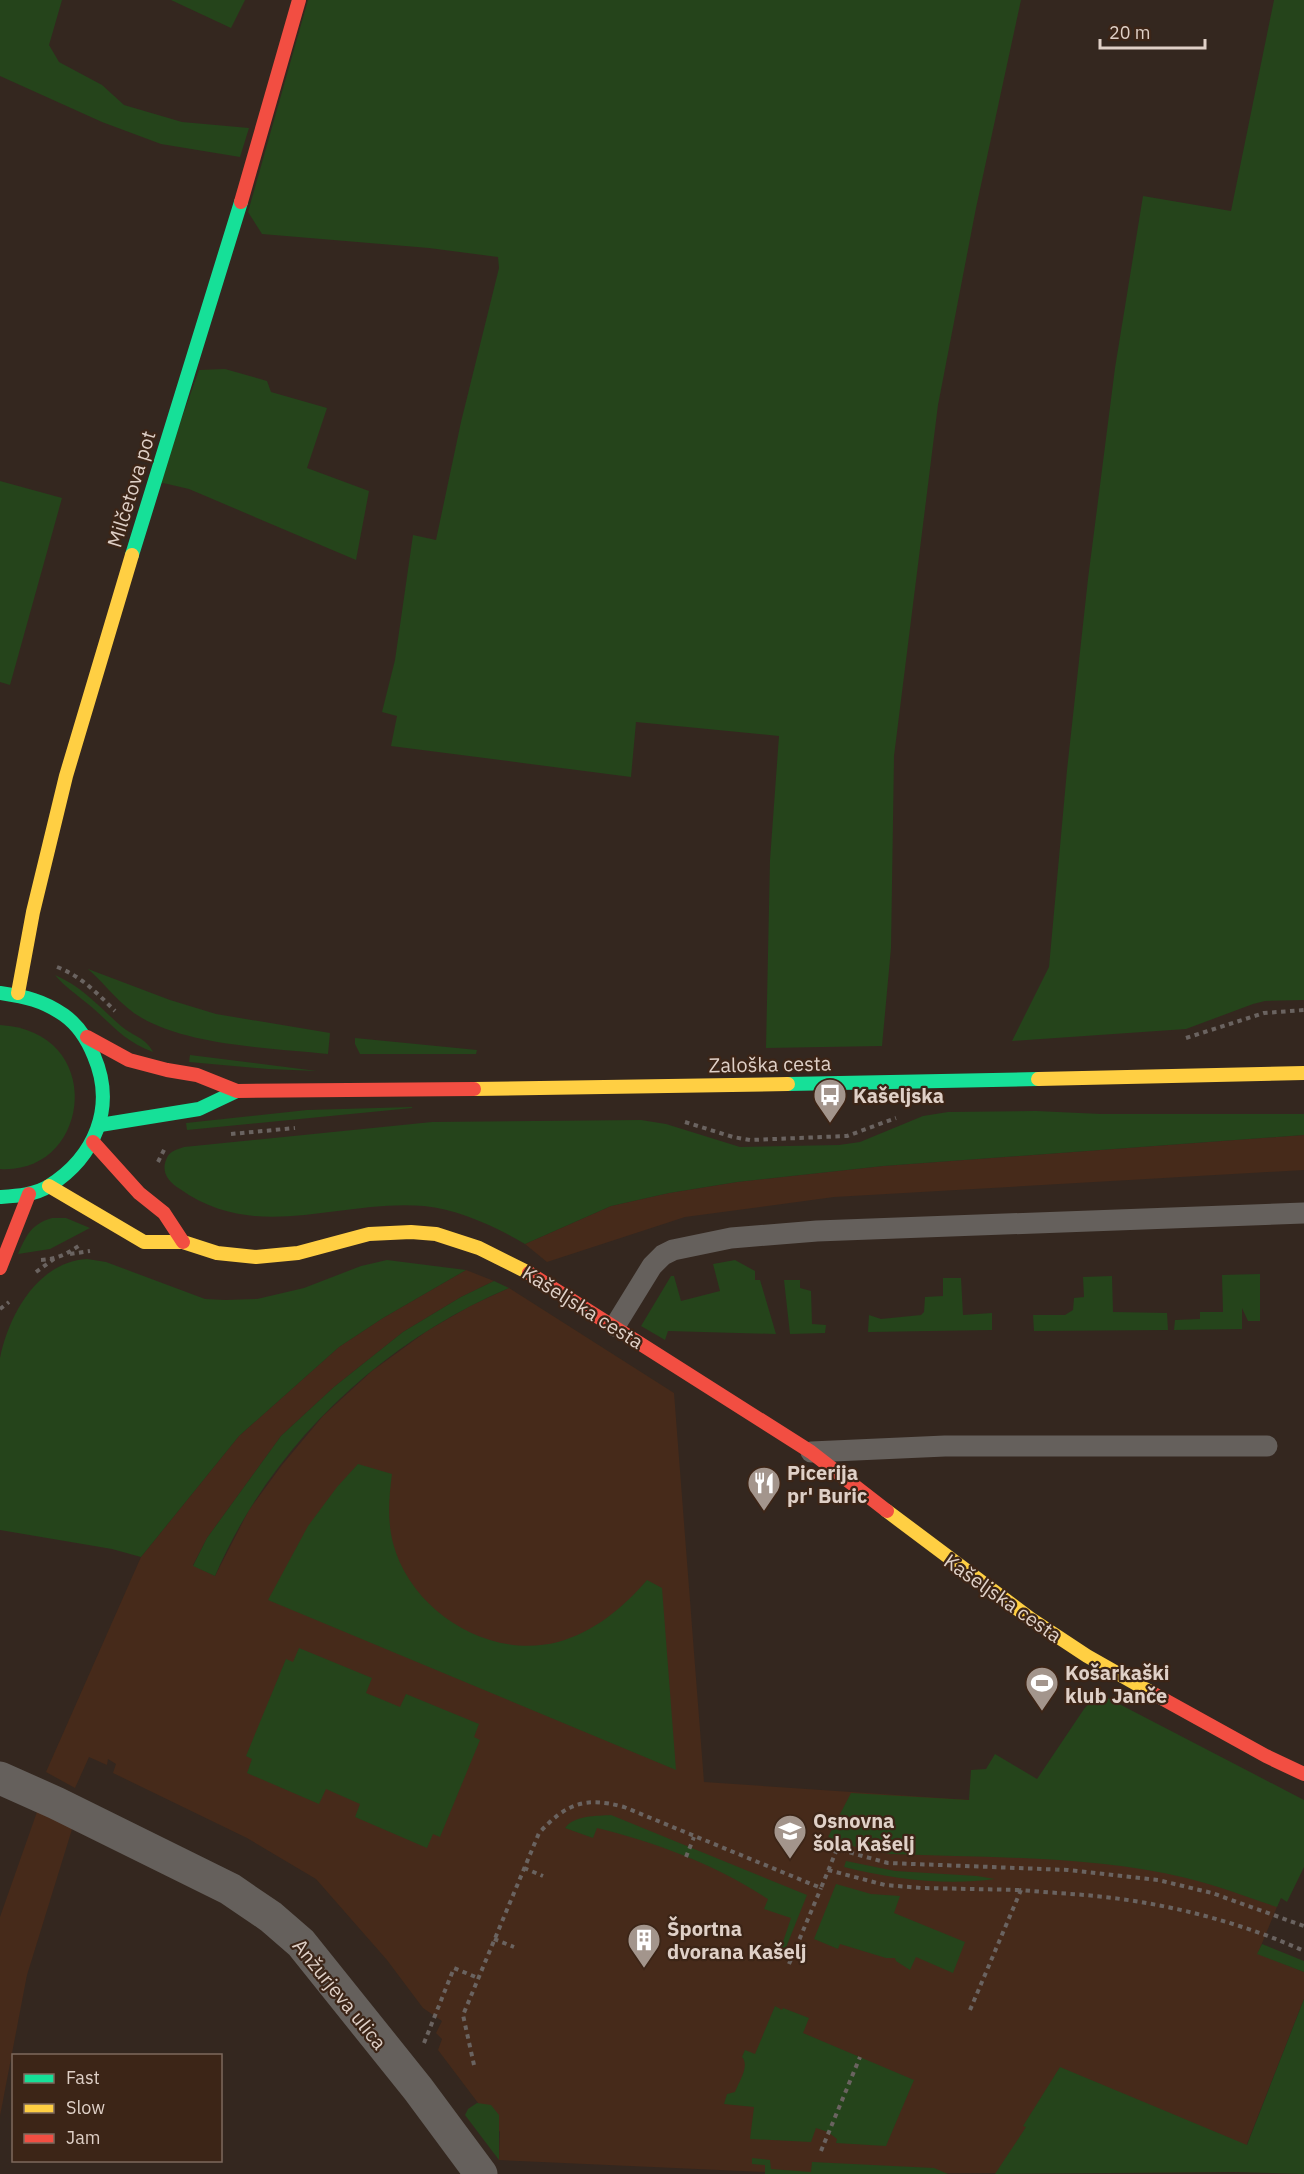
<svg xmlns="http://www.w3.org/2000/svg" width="1304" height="2174" viewBox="0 0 1304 2174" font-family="'IBM Plex Sans',sans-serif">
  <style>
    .built { fill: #462a1a }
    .green { fill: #25441b }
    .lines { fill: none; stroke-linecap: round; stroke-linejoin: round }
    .path { stroke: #6a6360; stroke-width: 4; stroke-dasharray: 4.5 4.5; stroke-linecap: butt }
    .lane { stroke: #65605c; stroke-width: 21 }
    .street { stroke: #65605c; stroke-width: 33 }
    .fast { stroke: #16e098; stroke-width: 14 }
    .slow { stroke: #ffcf43; stroke-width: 14 }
    .jam { stroke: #f24e42; stroke-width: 14 }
    .labels { text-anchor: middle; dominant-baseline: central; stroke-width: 4.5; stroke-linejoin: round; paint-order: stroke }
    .street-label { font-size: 20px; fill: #dfd0c7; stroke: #3c2517 }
    .poi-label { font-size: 20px; font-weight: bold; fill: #dfd0c7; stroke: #3c2517; text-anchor: start }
  </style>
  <rect width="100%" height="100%" fill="#34271f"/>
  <!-- built -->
  <g class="built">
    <path d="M1304 1135V1170L834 1197 685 1217 547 1262 525 1244 611 1206 669 1193 737 1182 883 1166Z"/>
    <path d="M466 1270 494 1281 461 1297 403 1332 334 1387 281 1436 207 1538 193 1565 215 1576 249 1510 282 1465 323 1416 372 1371 427 1331 470 1306 509 1288 674 1393 704 1782 970 1800 1304 1841 1258 1953 1304 1972V1999L1236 2172 765 2174V2172L499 2160 500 2132 438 2050 442 2039 436 2033 442 2021 423 2008 387 1960 316 1879 247 1838 113 1773 116 1764 108 1759 107 1765 89 1757 75 1788 46 1772 141 1557 239 1436 339 1347 383 1318Z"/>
    <path d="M38 1809 73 1826 27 1975 0 2116V1917Z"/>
  </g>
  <!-- green -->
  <g class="green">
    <path d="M0 0H62L49 45 59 62 102 85 124 105 182 122 249 128 240 157 161 144 102 122 0 76Z"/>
    <path d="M171 0H245L231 28Z"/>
    <path d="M308 0H1021L976 208 938 405 894 756 891 948 882 1046 766 1048 770 860 779 736 636 722 631 777 391 746 397 716 382 712 395 660 413 535 436 540 461 422 499 268 498 257 429 248 262 234 248 212Z"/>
    <path d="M1274 0H1304V1000L1265 1001 1253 1004 1186 1029 1012 1041 1049 967 1067 770 1088 579 1115 368 1143 196 1231 211Z"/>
    <path d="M225 369 267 381 271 392 327 408 307 468 369 491 356 560 189 489 159 482 199 370Z"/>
    <path d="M0 481 62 498 10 685 0 682Z"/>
    <path d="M88 969 170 1000 216 1014 330 1033 328 1054C272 1048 191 1046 142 1018 122 1007 106 985 88 969Z"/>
    <path d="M55 975C83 987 99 1007 121 1026 133 1036 146 1038 153 1052 123 1041 111 1023 88 1004 76 994 65 987 55 975Z"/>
    <path d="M0 1025C108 1031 91 1175 0 1169Z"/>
    <path d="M355 1038 477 1050 476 1054H360L355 1044Z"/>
    <path d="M190 1055 317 1071 268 1069 189 1062Z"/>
    <path d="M412 1107V1108L187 1130 186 1123 307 1110Z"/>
    <path d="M1036 1111 1101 1114H1304V1135L883 1166 737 1182 669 1193 611 1206 525 1244C496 1227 458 1209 424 1206 338 1199 257 1244 180 1189 169 1182 161 1173 166 1160 169 1151 176 1150 184 1147L432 1122 641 1120 666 1124 740 1147 839 1145 860 1142 923 1116 948 1112Z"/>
    <path d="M52 1218H66L90 1228 50 1249 18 1254C26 1236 31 1224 52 1218Z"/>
    <path d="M87 1259 106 1262 205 1299 225 1300 257 1299 304 1288 361 1266 387 1260 466 1270 383 1318 339 1347 239 1436 141 1557 112 1549 0 1530V1358C9 1314 38 1262 87 1259Z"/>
    <path d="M735 1260 755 1271V1280H760L776 1334 668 1331 665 1340 641 1326 671 1276H674L681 1301 720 1291 713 1264Z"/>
    <path d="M1260 1274V1321H1248L1242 1308V1329L1174 1330 1175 1320 1200 1319V1312H1223L1222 1275Z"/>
    <path d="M1112 1276 1113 1312 1167 1313 1168 1330 1034 1331 1033 1315H1065L1073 1310 1074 1298 1084 1297 1083 1277Z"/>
    <path d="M943 1278H961L963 1315 992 1313V1330L868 1332 869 1315 881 1319 921 1315 924 1312 925 1297 943 1296Z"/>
    <path d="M784 1280H800V1288L811 1291 812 1324 826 1325 825 1333 790 1334Z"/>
    <path d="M494 1281 509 1288C381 1342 270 1447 215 1576L193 1566 207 1538 281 1436 334 1387 403 1332 461 1297Z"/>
    <path d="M358 1464 392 1474C389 1497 387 1519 393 1543 411 1611 488 1660 558 1642 594 1632 623 1608 647 1580L662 1588 676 1770 268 1600 308 1526 337 1487Z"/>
    <path d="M299 1648 372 1678 366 1693 400 1707 406 1694 479 1724 474 1737 480 1740 440 1837 433 1834 427 1848 355 1817 360 1804 326 1789 319 1804 247 1773 252 1759 246 1756 286 1659 293 1662Z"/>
    <path d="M1098 1693 1304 1800V1867L1287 1902 1281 1898 1277 1907C1247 1897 1216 1885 1186 1878 1090 1855 988 1858 891 1854L864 1850 828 1837 851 1793 969 1800 971 1770 986 1769 995 1754 1037 1779 1084 1709Z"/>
    <path d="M611 1815 807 1895 785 1950 781 1948 791 1918 764 1909 768 1899C716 1865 658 1843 597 1828L593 1838 565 1828C574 1815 597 1816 611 1815Z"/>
    <path d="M846 1861 895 1871 977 1876 995 1879C945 1886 893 1879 844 1867Z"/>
    <path d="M836 1884 871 1894 900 1896 894 1913 965 1942 953 1973 916 1957 910 1970 896 1961 895 1958H886L840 1944 838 1949 814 1939Z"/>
    <path d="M1262 1944 1304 1961V1972L1257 1954Z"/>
    <path d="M1304 1999V2174L1236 2172 995 2174 1026 2127 1023 2126 1060 2067 1247 2145Z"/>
    <path d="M775 2006 782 2010 783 2008 809 2018 803 2033 914 2080 886 2146 836 2143 837 2139 828 2132 816 2128 811 2142 750 2139 754 2107 724 2104 727 2094 735 2092C739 2081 750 2066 742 2057L745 2050 755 2054Z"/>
    <path d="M477 2103 491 2105 499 2115V2160L465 2115 468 2109Z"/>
    <path d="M752 2158 770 2160 771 2169 811 2172 812 2162 934 2168 948 2174H765V2165L752 2164Z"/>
  </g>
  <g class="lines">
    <!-- path -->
    <g class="path">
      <path d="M57 967C81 976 97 993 115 1011"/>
      <path d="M1186 1038 1264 1013 1304 1010"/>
      <path d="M685 1122 733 1137 750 1140 847 1136 896 1118"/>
      <path d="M231 1134 295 1128"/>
      <path d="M158 1162 165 1148"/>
      <path d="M70 1254 90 1251"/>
      <path d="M41 1260C57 1259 67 1254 80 1245"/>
      <path d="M36 1272 54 1259"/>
      <path d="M0 1309 9 1302"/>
      <path d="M686 1857 694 1837"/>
      <path d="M524 1868 543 1876"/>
      <path d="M828 1870 885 1885 922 1888 1021 1890"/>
      <path d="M494 1939 514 1947"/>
      <path d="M789 1964 821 1888"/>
      <path d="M970 2010 1021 1890C1051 1893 1082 1894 1113 1898 1177 1906 1245 1924 1304 1951"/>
      <path d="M424 2043 454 1968 478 1978"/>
      <path d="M474 2065 463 2015 539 1833C566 1804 584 1796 624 1807L821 1888 837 1849 888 1863 1068 1870 1158 1880 1212 1893 1304 1926"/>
      <path d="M821 2151 860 2057"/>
    </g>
    <!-- lane -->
    <g class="lane">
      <path d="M615 1326 652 1266 663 1255 673 1250 731 1238 817 1231 1304 1213"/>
      <path d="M811 1452 945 1446H1267"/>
    </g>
    <!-- street -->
    <path class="street" d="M0 1778 56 1803 230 1889 271 1917 301 1943 418 2089 481 2174"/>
    <!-- fast -->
    <g class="fast">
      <path d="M132 555 241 202"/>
      <path d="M0 993C26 997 42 1000 64 1015 78 1025 88 1041 94 1056 116 1107 95 1157 49 1186 35 1195 16 1196 0 1197"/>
      <path d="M788 1084 1038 1079"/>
      <path d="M100 1125 199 1109 237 1091"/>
    </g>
    <!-- slow -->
    <g class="slow">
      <path d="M18 993 33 912 66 776 132 555"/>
      <path d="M1038 1079 1304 1073"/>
      <path d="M474 1089 788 1084"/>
      <path d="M49 1186 144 1242H183L217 1253 256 1257 298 1253 369 1234 411 1232 436 1234 479 1248 529 1273"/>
      <path d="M887 1511 1031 1619 1087 1656 1154 1694"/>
    </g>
    <!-- jam -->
    <g class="jam">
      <path d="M241 202 299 0"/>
      <path d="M87 1037 129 1060 167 1070 197 1075 237 1091 474 1089"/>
      <path d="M93 1142 139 1193 164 1213 183 1242"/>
      <path d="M0 1268 29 1194"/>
      <path d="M529 1273 811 1452 887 1511"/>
      <path d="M1154 1694 1266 1756 1304 1774"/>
    </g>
  </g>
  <!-- icons -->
  <defs>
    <g id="bus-pin" transform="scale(1.725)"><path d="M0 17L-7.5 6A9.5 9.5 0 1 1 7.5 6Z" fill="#a3958c" stroke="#3c2517"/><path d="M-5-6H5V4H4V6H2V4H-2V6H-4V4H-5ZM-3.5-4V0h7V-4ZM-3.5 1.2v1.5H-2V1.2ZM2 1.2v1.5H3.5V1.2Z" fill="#fff"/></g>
    <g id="restaurant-pin" transform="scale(1.725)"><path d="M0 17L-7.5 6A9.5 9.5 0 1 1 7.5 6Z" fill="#a3958c" stroke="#3c2517"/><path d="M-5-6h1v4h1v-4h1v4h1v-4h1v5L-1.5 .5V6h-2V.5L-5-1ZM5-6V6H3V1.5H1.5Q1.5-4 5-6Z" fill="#fff"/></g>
    <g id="stadium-pin" transform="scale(1.725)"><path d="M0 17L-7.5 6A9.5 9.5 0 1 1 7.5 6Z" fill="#a3958c" stroke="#3c2517"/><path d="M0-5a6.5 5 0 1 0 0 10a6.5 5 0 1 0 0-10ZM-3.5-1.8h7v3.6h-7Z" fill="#fff"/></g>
    <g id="school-pin" transform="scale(1.725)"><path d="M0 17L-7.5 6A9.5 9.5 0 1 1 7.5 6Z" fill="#a3958c" stroke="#3c2517"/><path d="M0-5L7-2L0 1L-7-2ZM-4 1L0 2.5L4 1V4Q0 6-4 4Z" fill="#fff"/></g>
    <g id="building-pin" transform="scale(1.725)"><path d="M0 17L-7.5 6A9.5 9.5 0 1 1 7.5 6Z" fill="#a3958c" stroke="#3c2517"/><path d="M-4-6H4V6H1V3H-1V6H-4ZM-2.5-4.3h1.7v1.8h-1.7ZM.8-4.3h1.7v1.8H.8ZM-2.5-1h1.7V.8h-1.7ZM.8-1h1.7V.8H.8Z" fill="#fff"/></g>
  </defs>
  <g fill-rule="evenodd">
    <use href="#bus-pin" x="830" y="1095"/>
    <use href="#restaurant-pin" x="764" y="1483"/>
    <use href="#stadium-pin" x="1042" y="1683"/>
    <use href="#school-pin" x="790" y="1831"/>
    <use href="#building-pin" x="644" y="1940"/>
  </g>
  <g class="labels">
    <!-- street labels -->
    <g class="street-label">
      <text transform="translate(131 489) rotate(-73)">Milčetova pot</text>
      <text transform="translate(770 1064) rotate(-1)">Zaloška cesta</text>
      <text transform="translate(583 1307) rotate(32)">Kašeljska cesta</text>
      <text transform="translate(1003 1598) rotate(35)">Kašeljska cesta</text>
      <text transform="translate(340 1994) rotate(51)">Anžurjeva ulica</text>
    </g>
    <!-- poi labels -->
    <g class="poi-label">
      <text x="853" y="1095">Kašeljska</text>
      <text x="787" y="1472">Picerija<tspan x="787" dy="23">pr' Buric</tspan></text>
      <text x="1065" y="1672">Košarkaški<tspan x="1065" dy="23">klub Janče</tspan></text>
      <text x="813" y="1820">Osnovna<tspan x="813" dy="23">šola Kašelj</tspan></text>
      <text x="667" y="1928">Športna<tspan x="667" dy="23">dvorana Kašelj</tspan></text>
    </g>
  </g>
  <!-- legend -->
  <rect x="12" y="2054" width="210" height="108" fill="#3c2517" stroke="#7d695d" stroke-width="1.5"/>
  <rect x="24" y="2074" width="30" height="9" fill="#16e098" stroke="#7d695d" stroke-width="1.5"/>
  <text x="66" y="2084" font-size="18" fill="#dfd0c7">Fast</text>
  <rect x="24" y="2104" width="30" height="9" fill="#ffcf43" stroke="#7d695d" stroke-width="1.5"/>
  <text x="66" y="2114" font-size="18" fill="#dfd0c7">Slow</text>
  <rect x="24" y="2134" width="30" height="9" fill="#f24e42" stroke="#7d695d" stroke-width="1.5"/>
  <text x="66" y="2144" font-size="18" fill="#dfd0c7">Jam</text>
  <!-- scale -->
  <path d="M1100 39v9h105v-9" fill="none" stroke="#dfd0c7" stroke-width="3"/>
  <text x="1109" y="39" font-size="18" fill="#dfd0c7" stroke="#3c2517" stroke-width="4.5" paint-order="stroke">20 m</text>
</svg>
